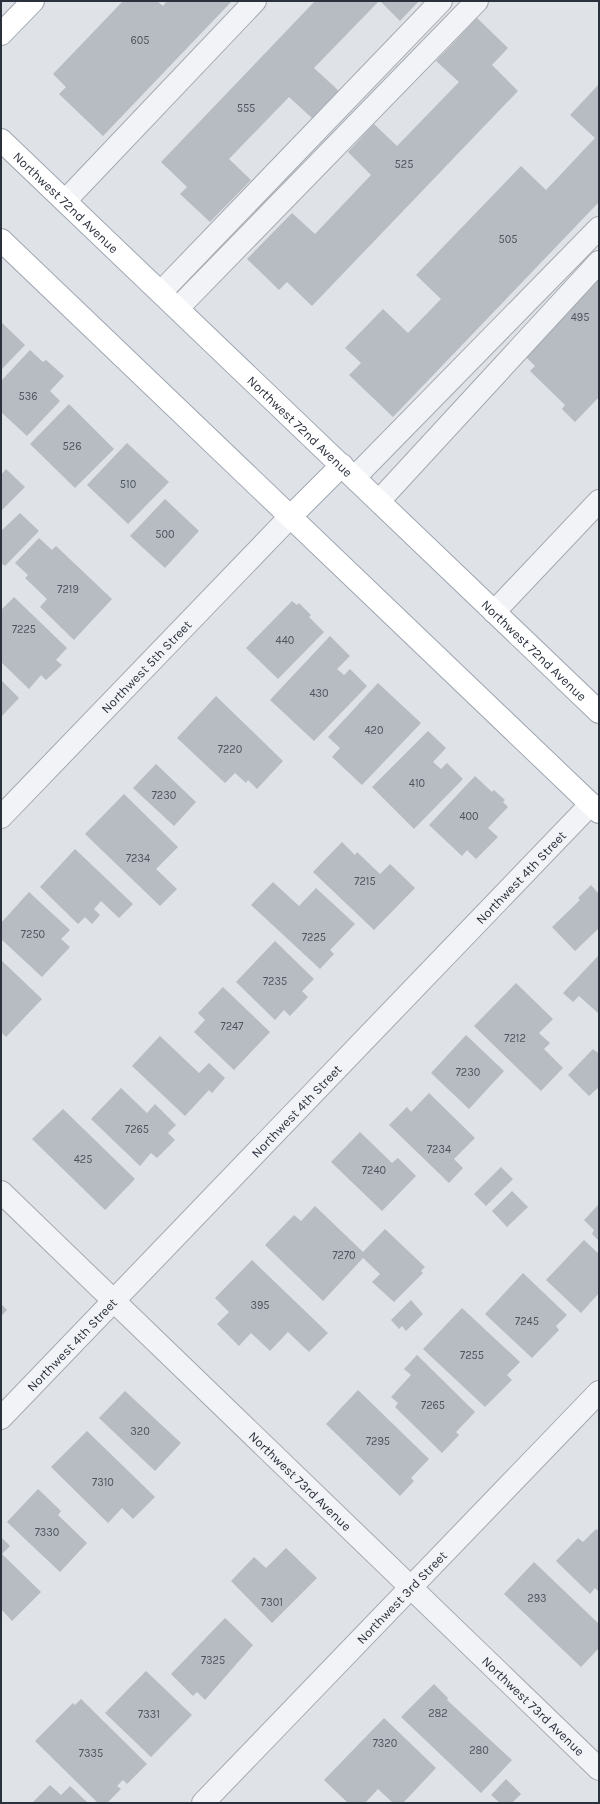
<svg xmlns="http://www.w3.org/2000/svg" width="600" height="1804" viewBox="0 0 600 1804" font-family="Karla,sans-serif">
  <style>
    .building { fill: #b7bcc3 }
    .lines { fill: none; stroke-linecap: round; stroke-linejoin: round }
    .minor-casing { stroke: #a5a9b1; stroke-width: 24 }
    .major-casing { stroke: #a0a7b2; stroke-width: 24 }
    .minor { stroke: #f2f3f6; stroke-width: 22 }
    .major { stroke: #fff; stroke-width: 22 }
    .labels { text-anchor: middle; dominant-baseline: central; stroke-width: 3; stroke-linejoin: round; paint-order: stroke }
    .number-label { font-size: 11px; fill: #4d545e }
    .street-label { font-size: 13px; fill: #2a313d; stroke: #eff1f5 }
  </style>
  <rect width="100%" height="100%" fill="#dfe2e7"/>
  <!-- building -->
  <g class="building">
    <path d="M123 1H157L163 6 167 1H232L103 136 59 94 66 87 53 74Z"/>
    <path d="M315 1H379L314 68 339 91 313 119 289 97 229 159 251 180 210 222 180 194 187 187 161 162Z"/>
    <path d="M380 1H419L400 21Z"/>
    <path d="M477 18 508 48 492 65 518 91 312 306 287 282 279 290 247 259 292 213 315 234 371 175 348 152 374 124 397 146 459 82 436 61Z"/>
    <path d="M599 84V202L393 417 349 375 361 363 345 348 383 309 408 333 441 299 416 275 521 166 546 190 595 138 570 115Z"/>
    <path d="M599 278V397L575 422 562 409 565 405 530 371 535 366 525 356Z"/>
    <path d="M1 322 25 345 1 370Z"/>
    <path d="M30 350 43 362 46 360 64 376 50 391 60 401 27 436 1 412V381Z"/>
    <path d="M69 404 114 449 75 488 30 444Z"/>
    <path d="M127 443 169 482 128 524 87 485Z"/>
    <path d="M6 469 25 487 1 511V475Z"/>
    <path d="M165 499 199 531 165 568 130 536Z"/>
    <path d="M20 513 39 531 5 566 1 563V531Z"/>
    <path d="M39 538 52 550 56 546 112 599 74 640 40 607 47 599 25 578 28 575 15 563Z"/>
    <path d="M14 597 67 648 56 660 62 665 46 680 41 675 29 689 1 662V610Z"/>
    <path d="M292 601 297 605 299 603 311 615 309 617 324 632 278 679 246 648Z"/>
    <path d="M330 636 350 656 337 669 344 675 350 669 367 686 314 741 270 700Z"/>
    <path d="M1 680 19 698 1 717Z"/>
    <path d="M378 683 421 723 362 785 332 757 340 748 328 737Z"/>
    <path d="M216 696 283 761 257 789 248 780 246 783 235 773 225 783 177 738Z"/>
    <path d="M428 731 446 748 433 762 441 769 447 763 463 779 414 829 372 787Z"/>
    <path d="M156 764 196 802 174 826 133 788Z"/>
    <path d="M475 776 492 792 494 790 505 800 503 802 508 807 488 828 498 837 476 859 467 850 462 856 429 825Z"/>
    <path d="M124 794 178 847 156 869 177 889 160 906 85 834Z"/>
    <path d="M342 842 355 855 357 852 380 874 390 864 415 888 374 930 313 872Z"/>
    <path d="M75 849 133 904 119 918 101 901 94 909 100 915 92 924 85 917 78 924 40 887Z"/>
    <path d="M273 882 299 906 316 888 355 924 330 950 334 954 320 969 251 905Z"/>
    <path d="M591 885 599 894V928L575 951 552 927 580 900 578 898Z"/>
    <path d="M29 892 70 930 61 939 70 947 42 977 1 939V923Z"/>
    <path d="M275 941 314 979 302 991 308 997 290 1016 284 1010 275 1020 236 982Z"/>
    <path d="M599 955V1014L579 996 573 1002 563 993Z"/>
    <path d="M1 960 42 999 6 1037 1 1032Z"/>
    <path d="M516 983 553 1019 539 1033 550 1043 544 1049 563 1068 541 1091 474 1026Z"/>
    <path d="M223 987 270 1032 234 1070 194 1032 205 1020 198 1013Z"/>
    <path d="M466 1035 504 1071 469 1109 431 1073Z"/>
    <path d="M160 1036 199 1073 209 1063 225 1078 212 1093 209 1090 185 1116 132 1066Z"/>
    <path d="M593 1049 599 1054V1087L589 1096 568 1075Z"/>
    <path d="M121 1088 147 1113 155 1104 176 1125 168 1133 175 1140 157 1158 151 1153 140 1166 91 1119Z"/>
    <path d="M429 1093 475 1138 454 1159 463 1168 449 1183 389 1125 407 1107 411 1112Z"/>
    <path d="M63 1109 135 1179 105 1210 32 1139Z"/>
    <path d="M360 1132 392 1163 398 1158 416 1176 382 1211 331 1162Z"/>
    <path d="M501 1167 513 1179 486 1206 474 1194Z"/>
    <path d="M512 1191 528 1207 507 1227 492 1211Z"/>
    <path d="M599 1204V1241L592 1234 594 1230 584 1220Z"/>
    <path d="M315 1206 363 1252 385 1229 425 1267 421 1271 423 1273 394 1302 372 1282 380 1274 363 1258 323 1301 265 1245 294 1215 301 1221Z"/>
    <path d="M584 1240 599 1254V1293L581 1313 546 1280Z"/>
    <path d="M252 1260 328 1333 309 1352 288 1332 270 1351 251 1333 239 1346 217 1324 229 1312 215 1298Z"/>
    <path d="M523 1273 567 1315 556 1326 559 1330 532 1358 485 1314Z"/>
    <path d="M411 1300 423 1314 406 1331 402 1326 399 1329 391 1320Z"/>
    <path d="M1 1304 7 1310 1 1316Z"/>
    <path d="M462 1308 520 1362 507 1375 512 1380 485 1407 423 1349Z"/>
    <path d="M417 1355 475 1412 456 1432 459 1435 442 1453 395 1407 398 1403 391 1397 411 1375 404 1369Z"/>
    <path d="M358 1390 429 1459 411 1478 414 1481 400 1496 326 1424Z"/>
    <path d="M125 1391 181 1443 155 1471 99 1418Z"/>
    <path d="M87 1431 155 1497 133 1519 122 1508 108 1523 51 1467Z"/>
    <path d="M38 1489 61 1511 58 1515 87 1543 60 1572 7 1522Z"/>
    <path d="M596 1529 599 1531V1592L595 1588 590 1594 556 1561 578 1538 583 1542Z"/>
    <path d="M1 1537 10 1546 2 1554 41 1592 12 1621 1 1609Z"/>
    <path d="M286 1548 317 1578 272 1623 231 1581 254 1557 266 1568Z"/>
    <path d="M534 1562 599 1624V1648L581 1667 504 1594Z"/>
    <path d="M225 1618 253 1645 205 1700 197 1692 193 1696 171 1674Z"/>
    <path d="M146 1671 192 1715 151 1757 105 1713Z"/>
    <path d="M434 1684 448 1698 447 1700 512 1760 481 1793 401 1717Z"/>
    <path d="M81 1699 147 1764 127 1784 123 1780 117 1786 121 1789 107 1803H98L35 1741 73 1703 75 1705Z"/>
    <path d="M384 1718 436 1768 403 1803H393L378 1789 365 1803H348L324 1780Z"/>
    <path d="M506 1779 521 1794 512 1803H500L491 1795Z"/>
    <path d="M50 1785 61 1795 70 1786 88 1803H32Z"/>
  </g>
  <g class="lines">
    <!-- minor casing -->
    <g class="minor-casing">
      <g id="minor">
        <path d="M65 201 255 1"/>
        <path d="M161 292 441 1"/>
        <path d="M178 308 477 1"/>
        <path d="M355 477 599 228"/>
        <path d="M379 501 599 262"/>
        <path d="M494 612 599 501"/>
        <path id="s1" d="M1 817 291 516"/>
        <path id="s2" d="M1 1192 599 1769"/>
        <path id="s3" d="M1 1418 591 804"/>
        <path id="s4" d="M203 1803 599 1392"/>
      </g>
    </g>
    <!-- major casing -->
    <g class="major-casing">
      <g id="major">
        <path d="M1 34 33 1"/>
        <path id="s5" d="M1 140 599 712"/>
        <path d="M1 240 599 812"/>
        <path d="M291 516 342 465"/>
      </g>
    </g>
    <!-- minor -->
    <use href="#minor" class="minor"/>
    <!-- major -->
    <use href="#major" class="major"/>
  </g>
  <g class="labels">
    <!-- number labels -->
    <g class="number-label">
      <text x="140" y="40">605</text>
      <text x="246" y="108">555</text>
      <text x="404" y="164">525</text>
      <text x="508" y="239">505</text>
      <text x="580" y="317">495</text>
      <text x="28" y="396">536</text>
      <text x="72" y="446">526</text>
      <text x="128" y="484">510</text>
      <text x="165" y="534">500</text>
      <text x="68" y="589">7219</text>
      <text x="24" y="629">7225</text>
      <text x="285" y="640">440</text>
      <text x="319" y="693">430</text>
      <text x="374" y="730">420</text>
      <text x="230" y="749">7220</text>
      <text x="417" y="783">410</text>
      <text x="164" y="795">7230</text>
      <text x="469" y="816">400</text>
      <text x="138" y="858">7234</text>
      <text x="365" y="881">7215</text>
      <text x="33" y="934">7250</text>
      <text x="314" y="937">7225</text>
      <text x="275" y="981">7235</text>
      <text x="232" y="1026">7247</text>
      <text x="515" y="1038">7212</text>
      <text x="468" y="1072">7230</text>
      <text x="137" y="1129">7265</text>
      <text x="439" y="1149">7234</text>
      <text x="83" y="1159">425</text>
      <text x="374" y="1170">7240</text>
      <text x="344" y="1255">7270</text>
      <text x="260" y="1305">395</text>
      <text x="527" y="1321">7245</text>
      <text x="472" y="1355">7255</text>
      <text x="433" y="1405">7265</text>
      <text x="140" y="1431">320</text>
      <text x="378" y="1441">7295</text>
      <text x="103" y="1482">7310</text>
      <text x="47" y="1532">7330</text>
      <text x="537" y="1598">293</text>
      <text x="272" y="1602">7301</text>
      <text x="213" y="1660">7325</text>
      <text x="438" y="1713">282</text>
      <text x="149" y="1714">7331</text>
      <text x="385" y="1743">7320</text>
      <text x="479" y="1750">280</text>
      <text x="91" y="1753">7335</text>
    </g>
    <!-- street labels -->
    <g class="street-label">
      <text stroke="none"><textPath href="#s5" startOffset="90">Northwest 72nd Avenue</textPath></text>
      <text stroke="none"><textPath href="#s5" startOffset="414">Northwest 72nd Avenue</textPath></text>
      <text stroke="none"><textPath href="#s5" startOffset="738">Northwest 72nd Avenue</textPath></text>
      <text stroke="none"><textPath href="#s1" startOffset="209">Northwest 5th Street</textPath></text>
      <text stroke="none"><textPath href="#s3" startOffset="750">Northwest 4th Street</textPath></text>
      <text stroke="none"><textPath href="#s3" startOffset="426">Northwest 4th Street</textPath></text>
      <text stroke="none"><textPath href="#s3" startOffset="102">Northwest 4th Street</textPath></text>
      <text stroke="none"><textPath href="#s2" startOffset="416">Northwest 73rd Avenue</textPath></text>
      <text stroke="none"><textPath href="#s4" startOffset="286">Northwest 3rd Street</textPath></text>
      <text stroke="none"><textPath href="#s2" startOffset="740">Northwest 73rd Avenue</textPath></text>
    </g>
  </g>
  <!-- border -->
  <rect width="600" height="1804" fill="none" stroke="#2a313d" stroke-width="4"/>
</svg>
